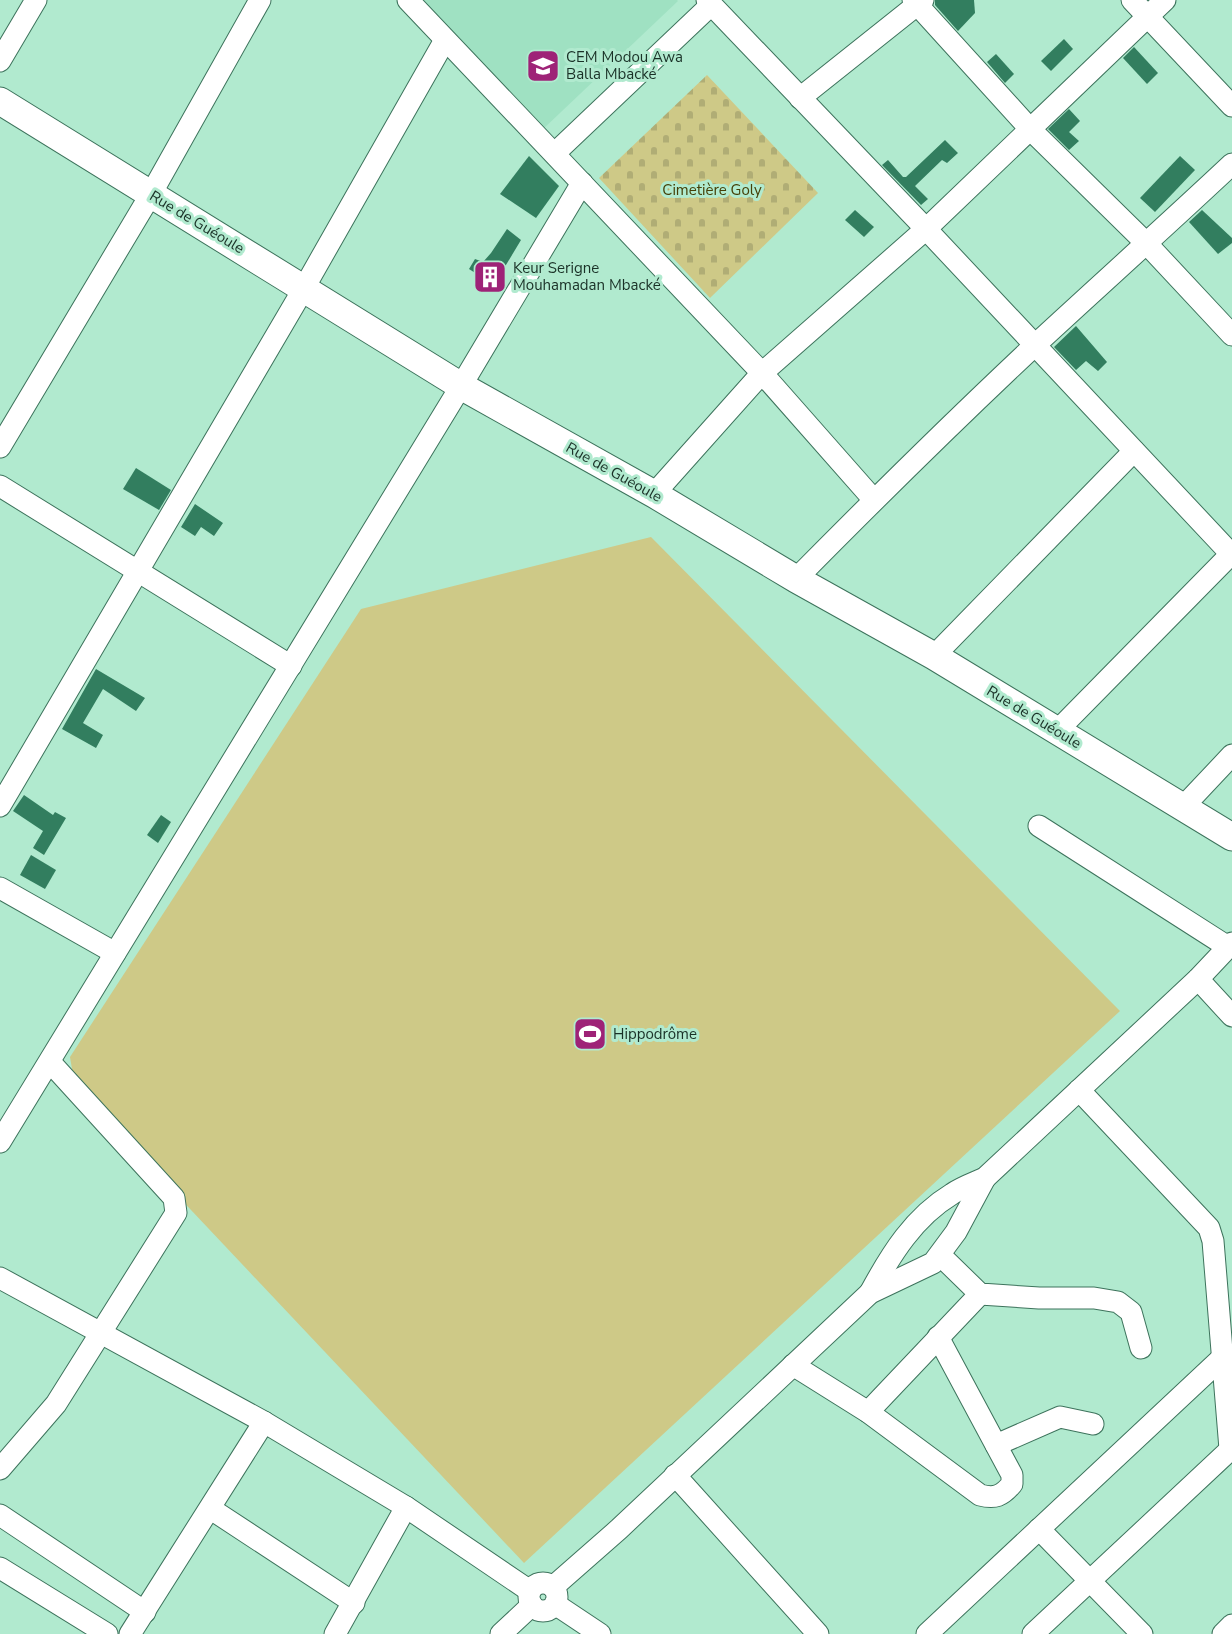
<svg xmlns="http://www.w3.org/2000/svg" width="1232" height="1634" viewBox="0 0 1232 1634" font-family="'Nunito Sans',sans-serif">
  <style>
    .built { fill: #9fe1c2 }
    .cemetery { fill: url(#cemetery-stones) }
    .pitch { fill: #cec987 }
    .building { fill: #327e5f }
    .lines { fill: none; stroke-linecap: round; stroke-linejoin: round }
    .minor-casing { stroke: #3d735c; stroke-width: 23 }
    .major-casing { stroke: #3d735c; stroke-width: 29 }
    .minor { stroke: #fff; stroke-width: 21 }
    .major { stroke: #fff; stroke-width: 27 }
    .labels { text-anchor: middle; dominant-baseline: central; stroke-width: 6; stroke-linejoin: round; paint-order: stroke }
    .poi-label { font-size: 15px; fill: #1a3127; stroke: #b1eacf; text-anchor: start }
    .park-label { font-size: 15px; fill: #454008; stroke: #b1eacf }
    .street-label { font-size: 15px; fill: #1a3127; stroke: #b1eacf }
  </style>
  <defs>
    <pattern id="cemetery-stones" width="16" height="16" patternUnits="userSpaceOnUse" patternTransform="scale(1.5)"><rect width="16" height="16" fill="#cec987"/><path d="M2 7V4a2 2 0 0 1 4 0v3zM10 15v-3a2 2 0 0 1 4 0v3z" fill="#b0ad75"/></pattern>
  </defs>
  <rect width="100%" height="100%" fill="#b1eacf"/>
  <!-- built -->
  <path class="built" d="M413 0H677L678 1 541 131Z"/>
  <!-- cemetery -->
  <path class="cemetery" d="M707 75 818 193 710 298 599 178Z"/>
  <!-- pitch -->
  <path class="pitch" d="M651 537 1120 1011 524 1563 75 1087 70 1057 361 609Z"/>
  <!-- building -->
  <g class="building">
    <path d="M935 0H974L975 13 958 31 935 5Z"/>
    <path d="M1064 39 1073 49 1051 71 1041 61Z"/>
    <path d="M1134 47 1158 73 1147 84 1123 58Z"/>
    <path d="M996 54 1014 74 1005 83 987 62Z"/>
    <path d="M1069 109 1080 121 1069 132 1079 141 1069 150 1048 129Z"/>
    <path d="M945 140 958 153 947 163 942 160 915 186 928 199 921 205 882 165 888 160 903 177H906Z"/>
    <path d="M529 156 559 186 536 218 500 194Z"/>
    <path d="M1180 156 1195 170 1155 212 1140 198Z"/>
    <path d="M855 210 874 227 864 237 845 220Z"/>
    <path d="M1202 210 1232 238V243L1218 254 1189 222Z"/>
    <path d="M507 229 521 240 494 285 469 269 475 259 483 262 491 253Z"/>
    <path d="M1076 326 1107 362 1098 371 1086 361 1076 370 1054 347Z"/>
    <path d="M136 468 171 490 159 510 123 489Z"/>
    <path d="M195 504 223 523 214 536 201 527 195 536 181 527Z"/>
    <path d="M96 669 145 698 136 711 103 689 83 723 103 735 96 748 62 729Z"/>
    <path d="M24 795 53 815 55 812 66 818 44 855 33 848 43 831 13 811Z"/>
    <path d="M161 815 171 822 158 843 147 835Z"/>
    <path d="M31 855 56 870 45 889 20 875Z"/>
  </g>
  <g class="lines">
    <!-- minor casing -->
    <g class="minor-casing">
      <g id="minor">
        <path d="M408 0 762 373 874 500"/>
        <path d="M707 0 926 229 1232 555"/>
        <path d="M913 0 1031 130 1147 244 1232 335"/>
        <path d="M1132 0 1232 106"/>
        <path d="M0 61 36 0"/>
        <path d="M800 98 923 0"/>
        <path d="M555 153 711 5"/>
        <path d="M0 447 151 194 260 0"/>
        <path d="M0 486 291 666"/>
        <path d="M654 494 762 373 926 229 1165 0"/>
        <path d="M796 579C874 500 953 422 1034 346 1100 285 1167 225 1232 164"/>
        <path d="M934 656 1134 451"/>
        <path d="M1057 731 1231 554"/>
        <path d="M0 806 304 288 445 40"/>
        <path d="M1183 807 1232 755"/>
        <path d="M1039 826 1228 947"/>
        <path d="M0 888 115 953"/>
        <path d="M1198 979 1232 1016"/>
        <path d="M1079 1090 1209 1228 1213 1241 1230 1449"/>
        <path d="M0 1142 461 386 582 183"/>
        <path d="M940 1255 980 1294 1039 1298H1094L1118 1302 1131 1312 1141 1348"/>
        <path d="M0 1278 264 1422 406 1507 530 1591"/>
        <path d="M870 1293C891 1254 914 1217 952 1194 962 1187 974 1183 985 1178L1198 979 1232 943"/>
        <path d="M793 1365 868 1412 980 1495C995 1499 1002 1496 1012 1484V1475L938 1337"/>
        <path d="M868 1412 980 1294"/>
        <path d="M996 1445 1060 1417 1093 1424"/>
        <path d="M0 1469 56 1404 176 1213 174 1198 50 1062"/>
        <path d="M675 1475 818 1634"/>
        <path d="M211 1509 354 1603"/>
        <path d="M0 1515 145 1612"/>
        <path d="M1039 1529 1142 1634"/>
        <path d="M0 1568 107 1634"/>
        <circle cx="543" cy="1597" r="14"/>
        <path d="M553 1587 619 1529 870 1293 933 1263 956 1232 985 1178"/>
        <path d="M555 1604 600 1634"/>
        <path d="M130 1634 264 1422"/>
        <path d="M335 1634 406 1507"/>
        <path d="M501 1634 532 1605"/>
        <path d="M927 1634 1222 1358"/>
        <path d="M1033 1634 1232 1448"/>
        <path d="M1223 1634 1232 1625"/>
      </g>
    </g>
    <!-- major casing -->
    <g class="major-casing">
      <path id="major" d="M0 101 461 386 654 494 796 579 934 656 1232 837"/>
    </g>
    <!-- minor -->
    <use href="#minor" class="minor"/>
    <!-- major -->
    <use href="#major" class="major"/>
  </g>
  <!-- icons -->
  <defs>
    <g id="school-square" transform="scale(1.725)"><rect x="-9" y="-9" width="18" height="18" rx="4" fill="#9e2277" stroke="#b1eacf"/><path d="M0-5L7-2L0 1L-7-2ZM-4 1L0 2.5L4 1V4Q0 6-4 4Z" fill="#fff"/></g>
    <g id="building-square" transform="scale(1.725)"><rect x="-9" y="-9" width="18" height="18" rx="4" fill="#9e2277" stroke="#b1eacf"/><path d="M-4-6H4V6H1V3H-1V6H-4ZM-2.5-4.3h1.7v1.8h-1.7ZM.8-4.3h1.7v1.8H.8ZM-2.5-1h1.7V.8h-1.7ZM.8-1h1.7V.8H.8Z" fill="#fff"/></g>
    <g id="stadium-square" transform="scale(1.725)"><rect x="-9" y="-9" width="18" height="18" rx="4" fill="#9e2277" stroke="#b1eacf"/><path d="M0-5a6.5 5 0 1 0 0 10a6.5 5 0 1 0 0-10ZM-3.5-1.8h7v3.6h-7Z" fill="#fff"/></g>
  </defs>
  <g fill-rule="evenodd">
    <use href="#school-square" x="543" y="66"/>
    <use href="#building-square" x="490" y="277"/>
    <use href="#stadium-square" x="590" y="1034"/>
  </g>
  <g class="labels">
    <!-- poi labels -->
    <g class="poi-label">
      <text x="566" y="57">CEM Modou Awa<tspan x="566" dy="17">Balla Mbacké</tspan></text>
      <text x="513" y="268">Keur Serigne<tspan x="513" dy="17">Mouhamadan Mbacké</tspan></text>
      <text x="613" y="1034">Hippodrôme</text>
    </g>
    <!-- park labels -->
    <g class="park-label">
      <text x="712" y="190">Cimetière Goly</text>
    </g>
    <!-- street labels -->
    <g class="street-label">
      <text transform="translate(197 222) rotate(31)">Rue de Guéoule</text>
      <text transform="translate(614 472) rotate(29)">Rue de Guéoule</text>
      <text transform="translate(1034 717) rotate(31)">Rue de Guéoule</text>
    </g>
  </g>
</svg>
